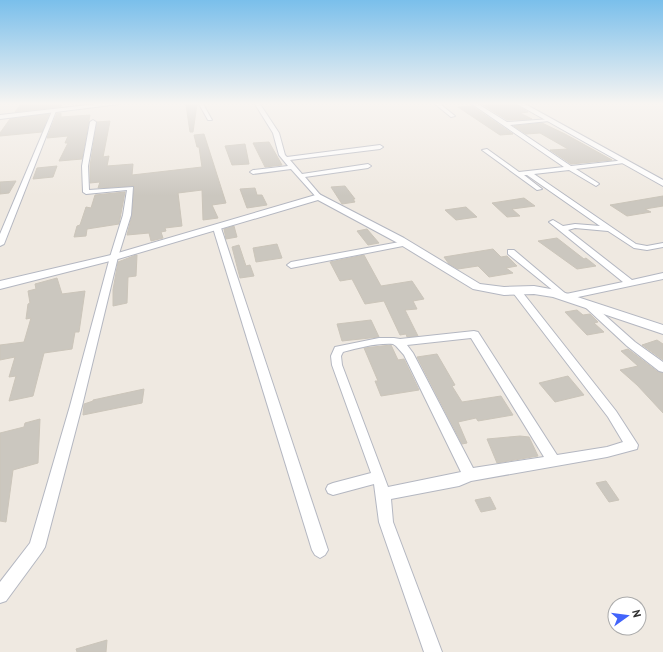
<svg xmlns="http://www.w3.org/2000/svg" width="663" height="652" viewBox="0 0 663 652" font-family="'PT Sans',sans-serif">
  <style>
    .building { fill: #cbc7bf; stroke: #cbc5ba }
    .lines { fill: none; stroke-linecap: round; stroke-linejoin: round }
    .minor-casing { stroke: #b4b7c1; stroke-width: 2 }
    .tertiary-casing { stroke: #b4b7c1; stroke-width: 2 }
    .minor { fill: #fff; fill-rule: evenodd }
    .tertiary { fill: #fff; fill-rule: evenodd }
  </style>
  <rect width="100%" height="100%" fill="#efe9e1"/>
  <!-- building -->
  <g class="building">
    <path d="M21 104H61V107L15 112Z"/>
    <path d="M197 104 193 132H190L186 105Z"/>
    <path d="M516 104 528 112 520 113 532 119 507 120 483 105Z"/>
    <path d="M472 106 513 134 500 135 458 107Z"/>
    <path d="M57 113H61V117L90 115 82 159 59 161 68 143H65L68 136 47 138Z"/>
    <path d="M49 114 42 132 0 136V133L10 119Z"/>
    <path d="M110 121 103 157 109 156 107 166 133 164 132 175 202 167 199 147H197L194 135 204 134 226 203 212 205 218 218 203 220 202 190 178 193 182 226 165 228 166 231 161 232 163 238 151 241 149 233 127 235 132 215 134 186 98 188 100 182 90 183V166L97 122Z"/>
    <path d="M542 123 565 134 612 160 571 164 550 150 568 149 540 133 526 134 514 126Z"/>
    <path d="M269 142 282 165 265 167 253 143Z"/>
    <path d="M245 144 249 164 232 165 225 146Z"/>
    <path d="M57 166 53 177 33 179 37 168Z"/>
    <path d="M16 181 9 193 0 194V182Z"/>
    <path d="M345 186 355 199H353L355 202 342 204 331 187Z"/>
    <path d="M255 188 257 195H262L267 205 247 208 240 189Z"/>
    <path d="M125 192 119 224 87 229 86 236 74 237 77 226 80 225 86 207 91 208 95 195Z"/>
    <path d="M663 196V206L645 209 651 212 627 216 610 205Z"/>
    <path d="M524 198 535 206 512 209 520 216 507 217 492 203Z"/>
    <path d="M466 207 477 217 456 220 445 210Z"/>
    <path d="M234 226 237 237 226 239 224 229Z"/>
    <path d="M367 229 379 243 368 245 357 231Z"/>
    <path d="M557 238 584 259 586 258 596 266 577 269 538 241Z"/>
    <path d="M277 244 282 258 256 262 253 248Z"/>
    <path d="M239 245 246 266 250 265 254 276 240 278 232 247Z"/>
    <path d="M493 249 501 257 507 256 517 266 506 268 513 273 489 277 478 266 458 269 449 264 444 257Z"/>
    <path d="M136 255H137L136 276 128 277 127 303 113 306V290L118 262Z"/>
    <path d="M364 255 381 286 412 281 424 299 413 301 417 309 405 310 418 336 407 337 406 334 400 335 384 301 365 304 352 279 340 281 330 262Z"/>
    <path d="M57 278 62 294 85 291 79 332H75L72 349 44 353 33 396 9 401 16 376 9 377 15 357 0 360V345L24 342 31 318 26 319 28 304 30 303 28 291 36 289 35 284Z"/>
    <path d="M577 310 583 315 590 314 598 322 594 323 604 332 587 335 565 312Z"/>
    <path d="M371 320 379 337 342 341 337 324Z"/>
    <path d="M657 340 663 344V360L642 345Z"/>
    <path d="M391 345 398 360 404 359 419 390 381 396 375 381H378L364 348Z"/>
    <path d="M628 349 658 372 663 373V413L637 385 620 370 638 366 621 351Z"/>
    <path d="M437 354 455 385 452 386 462 402 501 396 513 415 478 421 476 418 458 422 467 443 462 444 417 357Z"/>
    <path d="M568 376 584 395 555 402 539 383Z"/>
    <path d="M144 389 142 403 83 415 84 404 93 401V400Z"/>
    <path d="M40 419 38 463 13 470 6 522 0 521V433L24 427 25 423Z"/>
    <path d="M520 436 529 437 538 456 497 463 487 439Z"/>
    <path d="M606 481 619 500 609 502 596 483Z"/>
    <path d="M490 497 496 509 481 512 475 500Z"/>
    <path d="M107 640 106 652H77L76 649Z"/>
  </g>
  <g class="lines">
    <!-- minor casing -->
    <g class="minor-casing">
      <g id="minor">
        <path d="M199 104H203L212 120H208Z"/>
        <path d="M255 104H260L279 133 285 155 287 157 380 145 383 147 380 149 290 160 302 174 368 164 371 166 368 168 305 177 322 197 317 198 291 169 253 174 250 172 253 170 288 166 279 155 273 133Z"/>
        <path d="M435 104H440L455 116 451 117Z"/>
        <path d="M472 104H478L507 122 551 119 549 121 510 125 571 166 626 160 627 161 624 163 576 169 598 183 599 184 596 186 569 170 534 174 636 244 647 246 663 243V247L647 250 634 248 608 231 575 228 568 230 632 280 663 273V279L564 300 561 299 555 292 508 254V250H514L566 294 623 282 549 222 553 220 563 226 575 224 600 226 527 175H524L542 189 537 190 482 150 487 149 519 172 564 167Z"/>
        <path d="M54 110 56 111 4 244 0 246V234L52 111Z"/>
        <path d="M93 120 96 122 88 166 89 190 133 187 131 215 118 257 82 406 45 547 42 552 6 601 0 603V582L30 543 70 406 110 257 123 215 127 190 86 194 83 192 82 166 90 122Z"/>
        <path d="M214 226H217L221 228 328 550 325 555 320 558 315 555 312 550 213 228Z"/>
        <path d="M405 241 409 243 408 245 291 268 287 265 291 262Z"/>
        <path d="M516 287 519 288 616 411 638 445 637 449 607 457 471 481 459 486 391 499 393 522 442 652H424L379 522 374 484 333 495 328 493 326 489 328 485 333 483 371 473 332 365 331 356 335 347 379 338H394L400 339 474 331 478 332 557 455 607 447 623 442 608 417 511 290ZM471 338 544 457 473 468 413 353 407 345ZM393 344 396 346 404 355 461 472 388 487 342 365 341 356 343 352C359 348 376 343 393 344Z"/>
        <path d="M587 301 590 302 635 342 663 362V372L659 371 627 346 584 306 582 304Z"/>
      </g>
    </g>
    <!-- tertiary casing -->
    <g class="tertiary-casing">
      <g id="tertiary">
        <path d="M97 104H119L0 119V115Z"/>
        <path d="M517 104H525L663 180V186Z"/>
        <path d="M319 194 404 238 480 284 504 287 534 286 556 290 663 325V334L553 297 534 294 504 295 473 289 396 242 318 200 118 259 0 289V281L111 255Z"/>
      </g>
    </g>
    <!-- minor -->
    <use href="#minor" class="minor"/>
    <!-- tertiary -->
    <use href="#tertiary" class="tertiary"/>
  </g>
  <!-- sky -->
  <linearGradient id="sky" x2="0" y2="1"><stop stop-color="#7abfeb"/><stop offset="0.53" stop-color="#f8f5f2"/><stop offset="1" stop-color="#f8f5f2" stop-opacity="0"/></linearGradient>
  <rect width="663" height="196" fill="url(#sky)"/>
  <!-- north arrow -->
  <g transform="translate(627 616) rotate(76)"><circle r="19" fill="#ffffff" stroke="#ababab"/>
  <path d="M0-3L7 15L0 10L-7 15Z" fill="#4264fb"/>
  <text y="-6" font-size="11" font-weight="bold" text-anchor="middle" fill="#2e2e2e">N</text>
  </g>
</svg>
